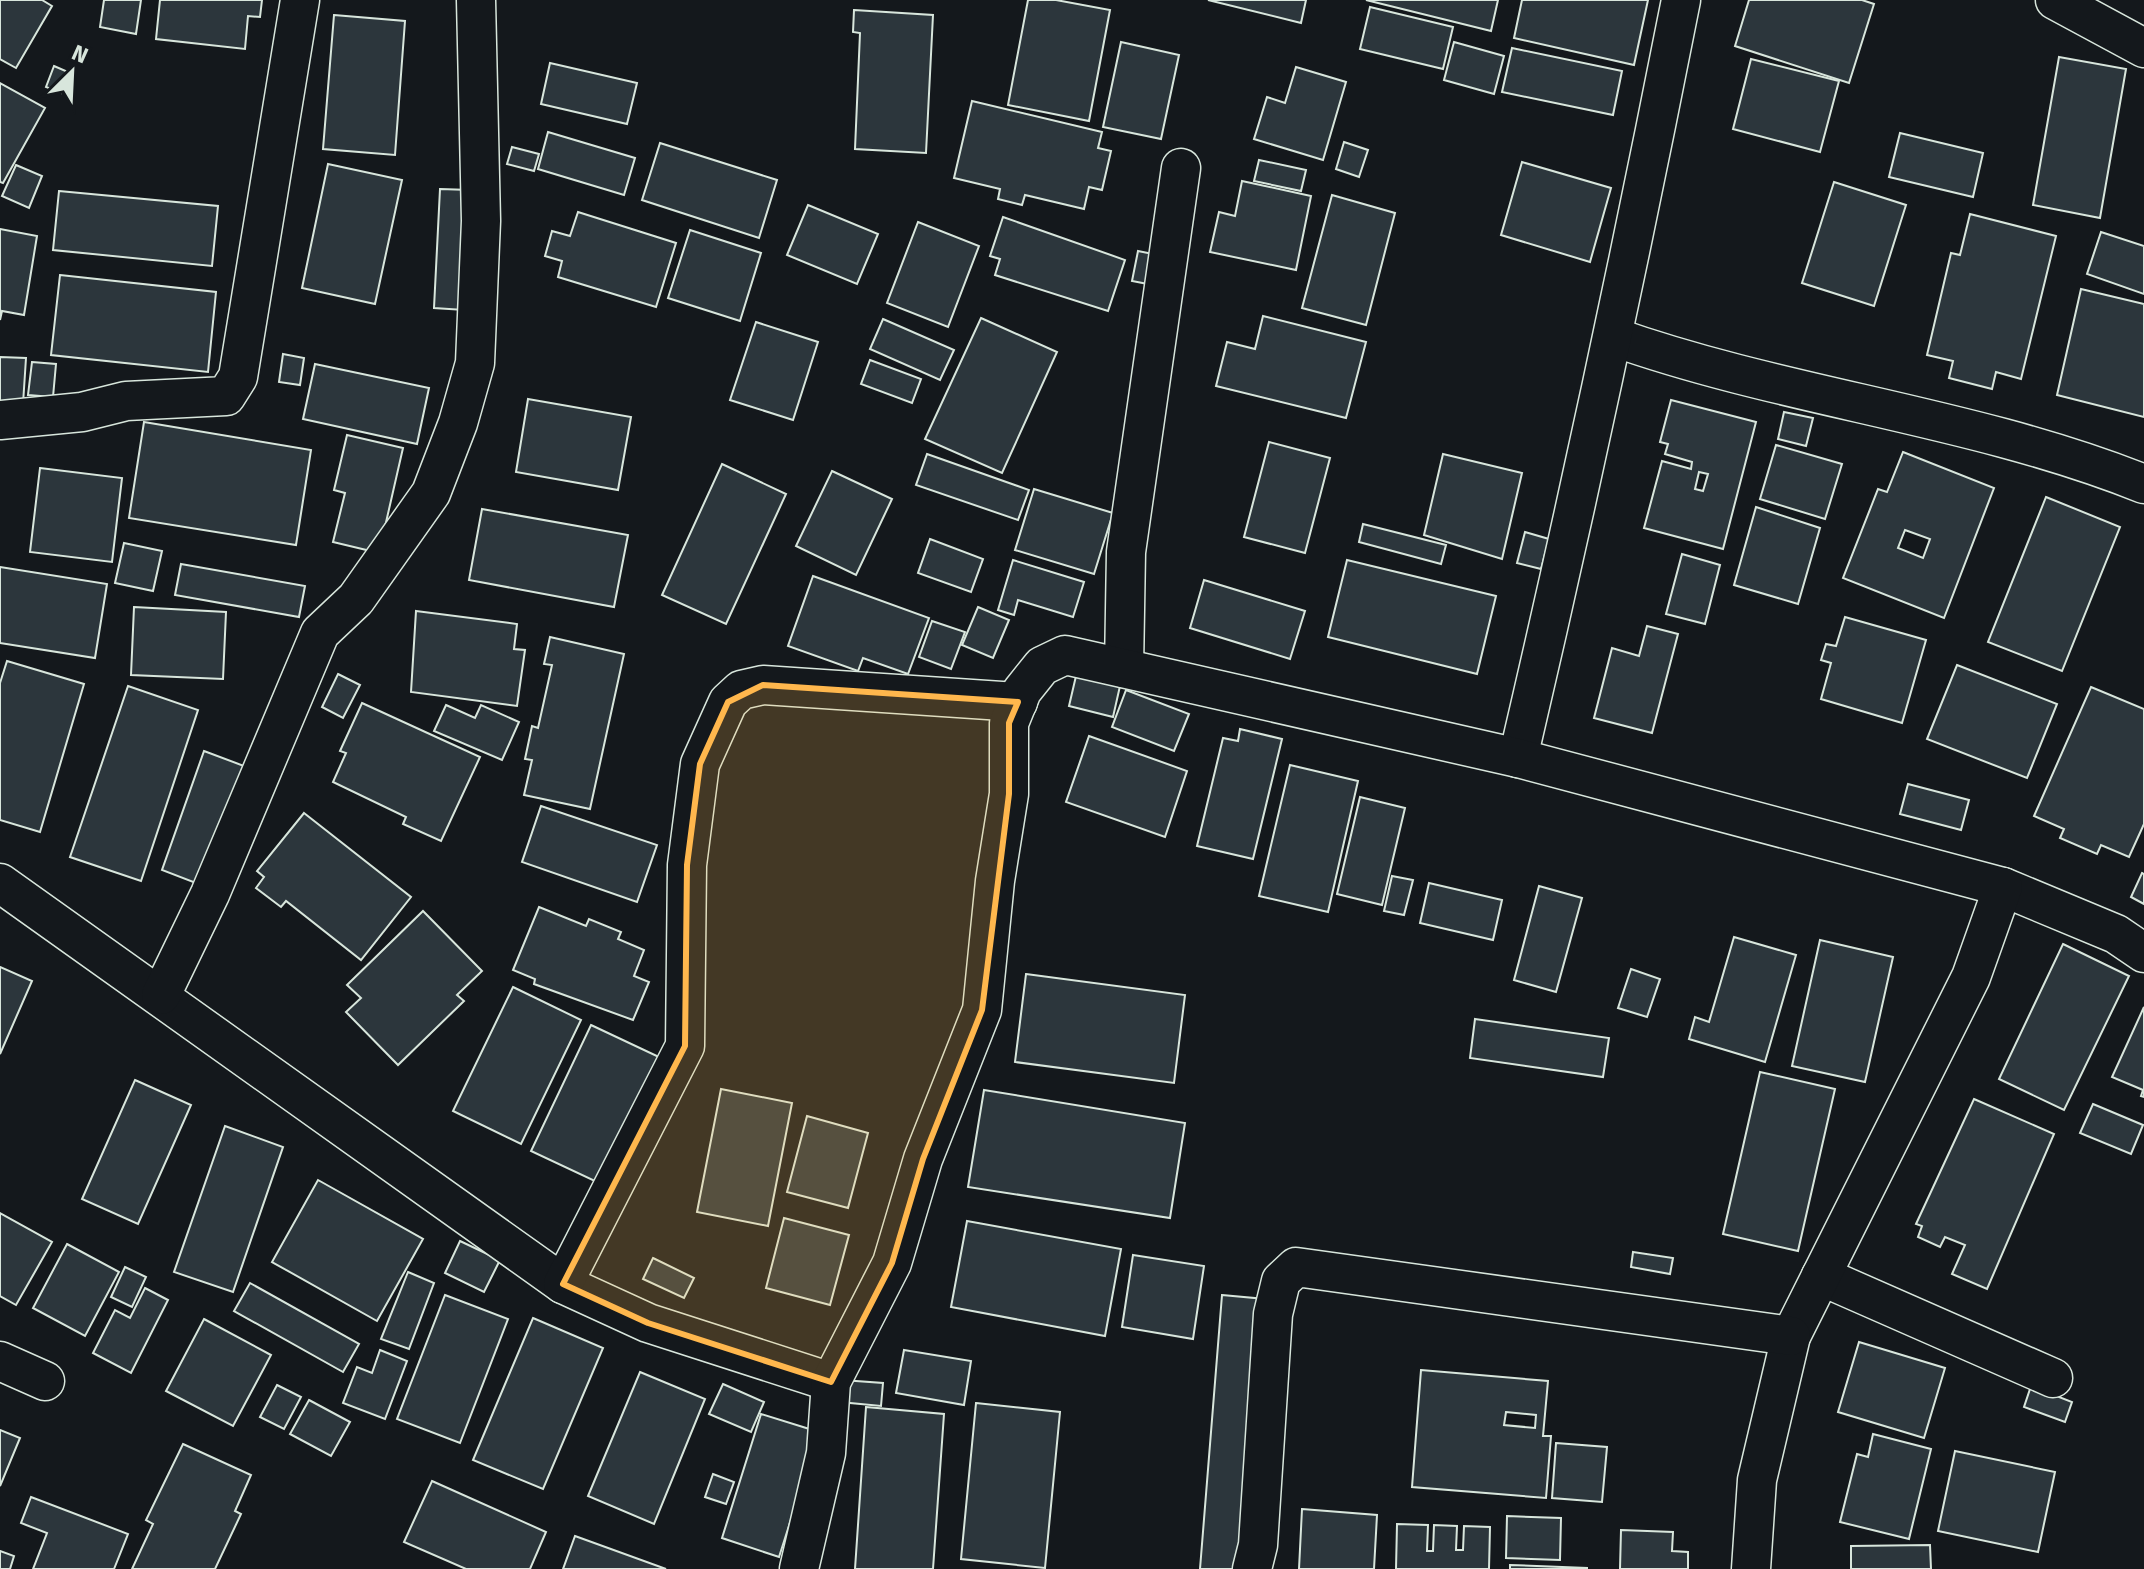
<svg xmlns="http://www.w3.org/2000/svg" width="2144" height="1569" viewBox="0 0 2144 1569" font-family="'Fira Sans',sans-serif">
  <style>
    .building { fill: #2c363c; stroke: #d8e6dc; stroke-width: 2; fill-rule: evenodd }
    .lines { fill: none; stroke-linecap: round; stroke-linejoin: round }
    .street-casing { stroke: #d8e6dc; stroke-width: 41 }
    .street { stroke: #14181c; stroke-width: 38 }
    .marked { fill: #ffb74d; fill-opacity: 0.2; stroke: #ffb74d; stroke-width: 6; stroke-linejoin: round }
  </style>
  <rect width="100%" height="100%" fill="#14181c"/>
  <!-- building -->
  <g class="building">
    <path d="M0 0H42L52 6 16 68 0 59Z"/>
    <path d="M104 0H141L136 34 100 27Z"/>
    <path d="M160 0H262L260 17 248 16 245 49 156 39Z"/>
    <path d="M1028 0H1056L1110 10 1089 121 1008 105Z"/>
    <path d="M1208 0H1306L1301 23Z"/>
    <path d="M1366 0H1498L1491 31Z"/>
    <path d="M1522 0H1648L1634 65 1514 38Z"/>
    <path d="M1749 0H1862L1874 4 1849 83 1735 46Z"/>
    <path d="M1370 7 1453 27 1443 69 1360 49Z"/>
    <path d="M854 10 933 15 926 153 855 149 860 33 853 32Z"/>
    <path d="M334 15 405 21 395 155 323 149Z"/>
    <path d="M1121 42 1179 55 1161 139 1103 127Z"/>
    <path d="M1454 42 1504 56 1494 94 1444 80Z"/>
    <path d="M1512 48 1622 71 1613 115 1502 92Z"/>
    <path d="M2059 57 2126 69 2100 218 2033 205Z"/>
    <path d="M1751 59 1839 81 1820 152 1733 129Z"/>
    <path d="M550 63 637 83 627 124 541 104Z"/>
    <path d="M54 66 68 72 61 93 46 87Z"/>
    <path d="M1296 67 1346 82 1323 160 1254 139 1267 97 1285 103Z"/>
    <path d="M0 83 45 108 3 183 0 182Z"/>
    <path d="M972 101 1102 132 1098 148 1111 151 1102 190 1089 187 1084 209 1025 195 1022 205 998 199 1000 189 954 178Z"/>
    <path d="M548 132 635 158 624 195 538 169Z"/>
    <path d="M1900 133 1983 153 1973 197 1889 177Z"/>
    <path d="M1344 142 1368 150 1359 177 1336 169Z"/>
    <path d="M660 143 777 180 759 238 642 200Z"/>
    <path d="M512 147 539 154 534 171 507 164Z"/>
    <path d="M1259 160 1306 170 1301 191 1254 181Z"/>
    <path d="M1522 162 1611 188 1590 262 1501 235Z"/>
    <path d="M328 164 402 180 375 304 302 288Z"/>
    <path d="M16 165 42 176 29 208 2 196Z"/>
    <path d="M1242 181 1311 196 1296 270 1210 252 1219 212 1235 216Z"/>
    <path d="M1834 182 1906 205 1874 306 1802 283Z"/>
    <path d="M440 189 470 190 464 310 434 308Z"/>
    <path d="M59 191 218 206 212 266 53 250Z"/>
    <path d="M1332 195 1395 213 1366 325 1302 308Z"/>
    <path d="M808 205 878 234 857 284 787 255Z"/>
    <path d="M578 212 676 243 656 307 558 277 562 261 545 256 552 231 570 236Z"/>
    <path d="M1970 214 2056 236 2021 379 1996 372 1992 389 1949 378 1953 361 1927 355 1951 253 1960 255Z"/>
    <path d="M1003 217 1125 260 1108 311 995 275 1000 259 990 256Z"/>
    <path d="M918 222 979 246 948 327 887 303Z"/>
    <path d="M0 229 37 236 24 315 2 311 0 320Z"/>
    <path d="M690 230 761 253 740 321 668 298Z"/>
    <path d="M2101 232 2144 246V294L2087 274Z"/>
    <path d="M1138 251 1158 255 1153 285 1132 281Z"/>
    <path d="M60 275 216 292 208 372 51 355Z"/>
    <path d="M2081 289 2144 304V417L2057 395Z"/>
    <path d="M1263 316 1366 342 1346 418 1216 386 1227 342 1255 349Z"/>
    <path d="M981 318 1057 352 1002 473 925 439Z"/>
    <path d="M883 319 954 350 940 380 870 349Z"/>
    <path d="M756 322 818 342 793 420 730 400Z"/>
    <path d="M283 354 304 358 300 385 279 382Z"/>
    <path d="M0 357 26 358 23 404 0 402Z"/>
    <path d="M870 360 921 379 912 403 861 384Z"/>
    <path d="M32 362 56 364 53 397 28 395Z"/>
    <path d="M315 364 429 388 417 444 303 419Z"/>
    <path d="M528 399 631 417 618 490 516 472Z"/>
    <path d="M1671 400 1756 422 1723 549 1644 528 1662 461 1691 469 1692 462 1665 454 1668 444 1660 442ZM1699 472 1708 474 1703 491 1695 489Z"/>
    <path d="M1784 412 1813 418 1806 446 1778 439Z"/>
    <path d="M144 422 311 450 296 545 129 518Z"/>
    <path d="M347 435 403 448 379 553 333 542 345 493 334 490Z"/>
    <path d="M1269 442 1330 458 1305 553 1244 537Z"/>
    <path d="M1776 445 1842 464 1825 519 1760 499Z"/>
    <path d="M1903 452 1994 488 1944 618 1843 578 1878 489 1887 492ZM1905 530 1930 539 1923 558 1898 548Z"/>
    <path d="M927 454 1029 490 1018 520 916 485Z"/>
    <path d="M1443 454 1522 473 1502 559 1424 535Z"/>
    <path d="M722 464 786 494 726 624 662 595Z"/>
    <path d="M40 468 122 478 112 562 30 552Z"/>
    <path d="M832 471 892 499 856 575 796 546Z"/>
    <path d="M1034 489 1113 513 1094 574 1015 550Z"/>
    <path d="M2046 497 2120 527 2062 671 1988 642Z"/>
    <path d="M1756 507 1820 528 1798 604 1734 585Z"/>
    <path d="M482 509 628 535 614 607 469 580Z"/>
    <path d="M1363 524 1446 545 1441 564 1359 542Z"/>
    <path d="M1525 532 1549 539 1541 569 1517 563Z"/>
    <path d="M930 539 983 559 971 592 918 573Z"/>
    <path d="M124 543 162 551 153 591 115 583Z"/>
    <path d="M1682 554 1720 565 1705 624 1666 614Z"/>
    <path d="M1013 560 1084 582 1073 617 1018 600 1014 615 998 610Z"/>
    <path d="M1347 560 1496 596 1477 674 1328 637Z"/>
    <path d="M181 564 305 586 299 617 175 595Z"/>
    <path d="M0 567 107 584 95 658 0 643Z"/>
    <path d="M813 576 929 618 908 674 863 658 858 671 788 646Z"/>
    <path d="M1204 580 1305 611 1290 659 1190 628Z"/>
    <path d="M134 607 226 612 223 679 131 675Z"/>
    <path d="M978 607 1009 620 993 658 962 645Z"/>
    <path d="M416 611 517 624 514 649 525 650 517 706 411 692Z"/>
    <path d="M1845 617 1926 640 1902 723 1821 699 1831 663 1821 660 1826 644 1836 646Z"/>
    <path d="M932 621 965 632 951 669 919 657Z"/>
    <path d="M1647 626 1678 634 1652 733 1594 718 1612 648 1639 656Z"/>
    <path d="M550 637 624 654 590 809 524 795 532 760 525 759 532 726 538 728 552 665 544 664Z"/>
    <path d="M7 661 84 684 40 832 0 820V683Z"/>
    <path d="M1957 665 2057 704 2027 778 1927 739Z"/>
    <path d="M338 674 360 685 343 718 322 707Z"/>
    <path d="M1076 676 1120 686 1113 717 1069 706Z"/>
    <path d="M128 686 198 710 141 881 70 857Z"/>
    <path d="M2091 687 2144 709V824L2129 857 2101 845 2097 854 2060 838 2064 829 2034 816Z"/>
    <path d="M1126 690 1189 714 1174 751 1112 727Z"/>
    <path d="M362 703 480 757 441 841 403 824 406 817 333 782 346 753 340 751Z"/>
    <path d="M446 705 475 718 481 705 519 722 502 760 434 731Z"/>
    <path d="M1240 729 1282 739 1253 859 1197 846 1223 738 1238 741Z"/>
    <path d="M1089 736 1187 771 1165 837 1066 802Z"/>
    <path d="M204 751 244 766 201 885 162 870Z"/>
    <path d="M1290 765 1358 781 1328 912 1259 896Z"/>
    <path d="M1908 784 1969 800 1961 830 1900 814Z"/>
    <path d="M1360 797 1405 808 1382 905 1337 894Z"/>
    <path d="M541 806 657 845 637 902 522 862Z"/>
    <path d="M304 813 411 897 361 960 286 901 281 907 256 888 264 877 257 871Z"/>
    <path d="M2142 873 2144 874V904L2131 897Z"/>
    <path d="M1392 876 1413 880 1404 915 1384 911Z"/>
    <path d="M1429 883 1502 900 1493 940 1420 923Z"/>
    <path d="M1539 886 1582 898 1556 992 1514 980Z"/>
    <path d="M539 907 586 926 589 919 621 932 618 939 644 950 634 976 649 982 633 1020 534 984 535 979 513 970Z"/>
    <path d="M423 911 482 971 457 995 464 1001 398 1065 346 1012 361 998 347 985Z"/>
    <path d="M1734 937 1796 955 1765 1062 1689 1039 1695 1017 1709 1022Z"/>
    <path d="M1820 940 1893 957 1865 1082 1792 1066Z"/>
    <path d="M2063 944 2129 976 2064 1110 1999 1079Z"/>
    <path d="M0 967 32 981 0 1054Z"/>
    <path d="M1631 969 1660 979 1647 1017 1618 1008Z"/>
    <path d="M1026 974 1185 995 1174 1083 1015 1062Z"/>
    <path d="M513 987 581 1020 521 1144 453 1111Z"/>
    <path d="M2144 1007V1097L2141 1096 2143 1090 2112 1077Z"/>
    <path d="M1475 1019 1609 1038 1603 1077 1470 1058Z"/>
    <path d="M591 1025 659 1057 599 1183 531 1151Z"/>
    <path d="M1760 1072 1835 1089 1798 1251 1723 1234Z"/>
    <path d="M135 1080 191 1105 138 1224 82 1199Z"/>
    <path d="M721 1089 792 1103 768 1226 697 1212Z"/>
    <path d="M984 1090 1185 1123 1170 1218 968 1187Z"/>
    <path d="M1974 1099 2054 1134 1987 1289 1952 1274 1965 1245 1945 1237 1940 1247 1918 1237 1922 1226 1916 1224Z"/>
    <path d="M2093 1104 2143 1125 2131 1154 2080 1133Z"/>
    <path d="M807 1116 868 1133 848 1208 787 1192Z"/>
    <path d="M225 1126 283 1147 233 1292 174 1272Z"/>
    <path d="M318 1180 423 1239 377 1321 272 1262Z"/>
    <path d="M0 1213 52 1242 16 1305 0 1296Z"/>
    <path d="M784 1218 849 1235 830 1305 766 1288Z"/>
    <path d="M967 1221 1121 1249 1105 1336 951 1307Z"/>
    <path d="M460 1241 500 1260 484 1292 445 1273Z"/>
    <path d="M67 1244 119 1272 85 1336 33 1308Z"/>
    <path d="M1633 1252 1673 1258 1670 1274 1631 1267Z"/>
    <path d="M1133 1255 1204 1266 1193 1339 1122 1327Z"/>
    <path d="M653 1258 694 1278 684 1298 643 1279Z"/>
    <path d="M125 1267 146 1277 132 1307 111 1297Z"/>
    <path d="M408 1272 434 1283 409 1349 381 1339Z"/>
    <path d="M250 1283 359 1344 343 1372 234 1311Z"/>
    <path d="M145 1288 168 1300 131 1373 93 1353 115 1310 130 1318Z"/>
    <path d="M445 1295 508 1319 460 1443 397 1419Z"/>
    <path d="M1222 1295 1265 1299 1244 1569H1200Z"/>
    <path d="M533 1318 603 1348 543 1489 473 1460Z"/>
    <path d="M204 1319 271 1355 233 1426 166 1391Z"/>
    <path d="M1859 1342 1945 1368 1924 1438 1838 1412Z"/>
    <path d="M380 1350 407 1361 385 1419 343 1403 357 1367 372 1373Z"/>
    <path d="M904 1350 971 1361 964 1405 896 1393Z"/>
    <path d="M1421 1370 1548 1381 1543 1436H1551L1546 1498 1412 1487ZM1506 1412 1536 1415 1535 1428 1504 1425Z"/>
    <path d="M640 1372 705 1399 654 1524 588 1496Z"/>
    <path d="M842 1380 883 1383 881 1406 840 1402Z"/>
    <path d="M723 1384 764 1402 751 1432 709 1414Z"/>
    <path d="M277 1385 301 1397 284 1429 260 1417Z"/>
    <path d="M2031 1386 2072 1402 2065 1422 2024 1407Z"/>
    <path d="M309 1400 350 1422 331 1456 290 1434Z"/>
    <path d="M976 1403 1060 1412 1045 1568 961 1559Z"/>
    <path d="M866 1407 944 1414 933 1569H855Z"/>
    <path d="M761 1414 819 1432 779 1557 722 1538Z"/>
    <path d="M0 1430 20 1438 0 1486Z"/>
    <path d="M1873 1434 1931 1449 1909 1539 1840 1522 1857 1454 1868 1457Z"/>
    <path d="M1556 1443 1607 1447 1602 1502 1552 1498Z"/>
    <path d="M183 1444 251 1475 235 1511 241 1514 215 1569H132L153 1524 146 1520Z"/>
    <path d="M1955 1451 2055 1472 2038 1552 1938 1531Z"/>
    <path d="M713 1474 734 1482 726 1504 705 1497Z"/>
    <path d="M432 1481 546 1532 530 1569H466L404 1542Z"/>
    <path d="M31 1497 128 1534 114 1569H33L47 1533 21 1523Z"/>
    <path d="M1302 1509 1377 1515 1374 1569H1299Z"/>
    <path d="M1507 1516 1561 1518 1560 1560 1506 1558Z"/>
    <path d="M1397 1524 1428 1525 1427 1551H1433L1434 1525 1457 1526 1456 1550H1463L1464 1526 1490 1527 1489 1569H1396Z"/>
    <path d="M1621 1530 1673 1532 1672 1551 1688 1552V1569H1620Z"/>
    <path d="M575 1536 666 1569H563Z"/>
    <path d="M1930 1545 1931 1569H1851V1546Z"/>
    <path d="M0 1551 14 1556 10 1569H0Z"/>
    <path d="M1510 1565 1587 1568V1569H1510Z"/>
  </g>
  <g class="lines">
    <!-- street casing -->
    <g class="street-casing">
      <g id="street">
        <path d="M2055 0 2144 48"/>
        <path d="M1614 337C1787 398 1974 416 2144 484"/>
        <path d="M0 420 82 412 126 401 226 396 238 377 300 0"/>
        <path d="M1124 668 1126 552 1181 168"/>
        <path d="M1518 758C1577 506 1631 254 1681 0"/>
        <path d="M0 883 563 1284 648 1323 831 1382"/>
        <path d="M2003 887 2116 934 2144 953"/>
        <path d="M161 995 210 894 320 633 356 599 431 493 458 423 475 363 481 221 476 0"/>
        <path d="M1821 1276 2053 1378"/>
        <path d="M563 1284 685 1046 687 865 700 764 728 702 741 690 763 685 1018 702"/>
        <path d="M0 1361 45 1381"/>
        <path d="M799 1569 826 1453 831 1382 892 1263 923 1159 982 1010 995 881 1009 794V723L1022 691 1042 666 1065 655 1518 758 2003 887 1971 977 1791 1336 1757 1480 1751 1569"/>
        <path d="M1252 1569 1258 1545 1273 1314 1281 1281 1296 1267 1791 1336"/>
      </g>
    </g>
    <!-- street -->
    <use href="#street" class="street"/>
  </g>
  <!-- marked area -->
  <path class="marked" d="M763 685 1018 702 1009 723V794L982 1010 923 1159 892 1263 831 1382 648 1323 563 1284 685 1046 687 865 700 764 728 702Z"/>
  <!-- north arrow -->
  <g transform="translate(72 72) rotate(24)" stroke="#14181c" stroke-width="6" paint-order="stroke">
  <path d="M0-6L14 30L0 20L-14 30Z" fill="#d8e6dc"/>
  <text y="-12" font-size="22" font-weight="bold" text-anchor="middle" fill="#d8e6dc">N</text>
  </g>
</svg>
